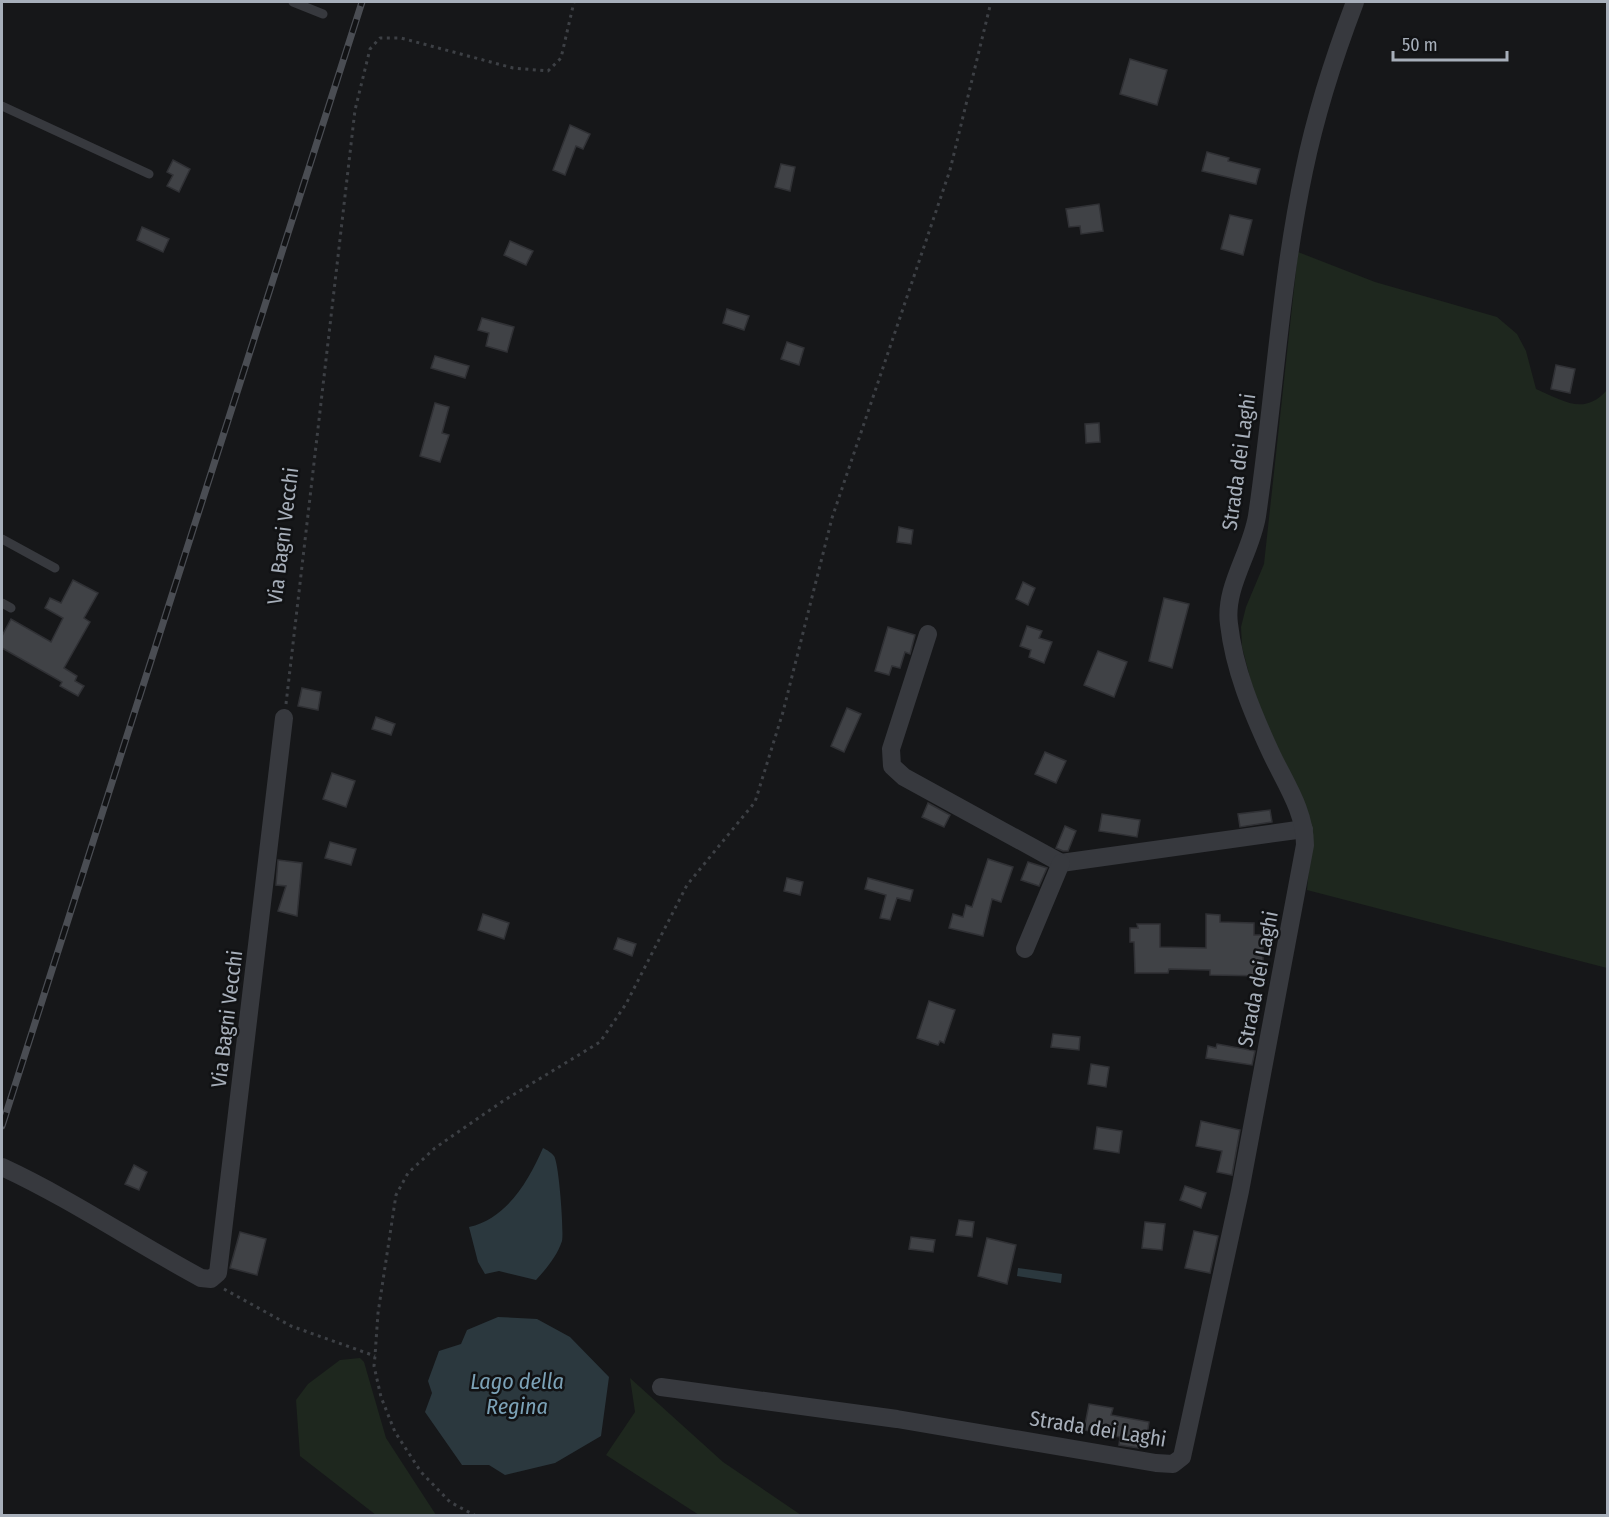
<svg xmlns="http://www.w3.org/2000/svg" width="1609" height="1517" viewBox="0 0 1609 1517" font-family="'Fira Sans Condensed',sans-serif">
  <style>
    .green { fill: #1e271e }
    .water { fill: #2b383e }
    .building { fill: #404246; stroke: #303135; stroke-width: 1.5 }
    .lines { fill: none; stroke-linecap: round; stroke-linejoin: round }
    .path { stroke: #3d4045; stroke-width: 3; stroke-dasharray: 3 4.5; stroke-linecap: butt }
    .lane { stroke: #37393e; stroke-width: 9 }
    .street { stroke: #37393e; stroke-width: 18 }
    .rail-casing { stroke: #4a4d53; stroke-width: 7 }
    .rail { stroke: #111214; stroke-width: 4.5; stroke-dasharray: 14; stroke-linecap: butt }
    .labels { text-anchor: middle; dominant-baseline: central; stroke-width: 5; stroke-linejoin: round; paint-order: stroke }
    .street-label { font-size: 21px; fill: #a7afba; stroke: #111214 }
    .water-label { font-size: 22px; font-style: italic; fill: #7ca2b7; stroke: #111214 }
  </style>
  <rect width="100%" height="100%" fill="#161719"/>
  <!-- green -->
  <g class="green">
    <path d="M1298 252 1375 282 1497 317 1517 334 1526 351 1536 389C1564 401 1584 416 1607 390V968L1307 890 1312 834 1255 697 1242 647 1241 627 1246 607 1264 564Z"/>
    <path d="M360 1358 364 1362 386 1438 436 1515H376L300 1456 296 1400 308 1384 340 1360Z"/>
    <path d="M630 1378 723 1462 801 1515H699L606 1455 635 1412Z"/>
  </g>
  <!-- water -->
  <g class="water">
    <path d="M543 1148C547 1150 552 1153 554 1156 559 1163 564 1232 562 1241 557 1256 547 1268 536 1280L499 1271 485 1274 478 1262 469 1227C507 1218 528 1182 543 1148Z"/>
    <path d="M1018 1268 1062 1274 1061 1283 1017 1276Z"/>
    <path d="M498 1317 537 1319 570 1337 609 1377 601 1436 555 1463 505 1475 489 1465H462L425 1412 432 1393 428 1381 439 1351 461 1344 467 1330Z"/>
  </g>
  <!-- building -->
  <g class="building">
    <path d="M1130 59 1167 70 1157 105 1120 94Z"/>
    <path d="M570 125 590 134 583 149 576 146 565 175 553 170Z"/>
    <path d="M1207 152 1229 158 1228 161 1260 169 1256 184 1202 171Z"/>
    <path d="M173 160 190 169 179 192 167 186 173 175 167 172Z"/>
    <path d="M781 164 795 167 790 191 775 187Z"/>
    <path d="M1099 204 1103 231 1081 234 1080 226 1069 227 1066 209Z"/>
    <path d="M1230 215 1252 220 1243 255 1221 249Z"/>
    <path d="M142 227 169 239 163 252 137 240Z"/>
    <path d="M510 241 533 251 526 265 504 255Z"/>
    <path d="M727 309 749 316 744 330 723 323Z"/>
    <path d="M482 318 514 327 507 352 486 346 489 333 478 330Z"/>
    <path d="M787 342 804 348 799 365 781 359Z"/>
    <path d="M435 356 469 366 465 378 431 368Z"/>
    <path d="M1556 365 1575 369 1570 393 1551 389Z"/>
    <path d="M435 403 449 407 442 433 449 435 440 462 420 456Z"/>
    <path d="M1099 423 1100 442 1086 443 1085 424Z"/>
    <path d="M899 527 913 530 911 544 897 542Z"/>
    <path d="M73 580 98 593 84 618 90 622 64 668 77 676 75 681 84 686 78 696 60 686 62 682 2 648V636L11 619 51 642 63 618 45 608 50 598 61 603Z"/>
    <path d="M1023 582 1035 588 1028 605 1016 599Z"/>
    <path d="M1164 598 1189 604 1172 668 1149 661Z"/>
    <path d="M1027 626 1042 631 1039 638 1052 642 1044 663 1029 657 1031 650 1020 646Z"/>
    <path d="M888 627 915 635 910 654 905 652 900 668 892 666 889 675 875 671Z"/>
    <path d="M1098 651 1127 662 1114 697 1084 685Z"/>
    <path d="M302 688 321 692 318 710 298 706Z"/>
    <path d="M847 708 861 714 844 752 831 746Z"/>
    <path d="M376 717 395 724 391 735 372 729Z"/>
    <path d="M1045 752 1066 761 1056 783 1035 774Z"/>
    <path d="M332 773 355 781 346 807 323 799Z"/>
    <path d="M928 803 950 815 944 827 922 817Z"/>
    <path d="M1270 810 1272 822 1240 827 1238 814Z"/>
    <path d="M1102 814 1140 820 1137 837 1099 831Z"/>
    <path d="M1065 826 1076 831 1068 851H1063L1056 848Z"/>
    <path d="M330 842 356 849 351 865 325 858Z"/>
    <path d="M988 859 1013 867 1001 902 992 899 983 936 949 928 953 914 963 917 966 905 972 907Z"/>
    <path d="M278 860 302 863 297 916 278 911 286 886 276 885Z"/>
    <path d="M1028 862 1047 868 1039 886 1021 880Z"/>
    <path d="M787 878 803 882 800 895 784 891Z"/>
    <path d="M868 878 913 890 910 901 897 898 890 920 880 918 886 895 865 889Z"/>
    <path d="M483 914 509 923 504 939 478 930Z"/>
    <path d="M1206 914 1220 915V922L1254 923V935H1263V964H1266V976L1210 975V970L1169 969 1168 973H1135L1134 942H1130V928H1138L1137 924H1160V947L1206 948Z"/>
    <path d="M618 938 636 944 632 956 614 949Z"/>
    <path d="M929 1001 955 1010 944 1043 940 1041 938 1045 917 1038Z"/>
    <path d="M1053 1034 1080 1037 1079 1050 1051 1047Z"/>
    <path d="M1217 1044 1255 1051 1252 1065 1206 1058 1208 1046 1216 1048Z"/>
    <path d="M1091 1064 1109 1067 1106 1087 1088 1084Z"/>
    <path d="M1201 1121 1240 1130 1232 1175 1217 1172 1222 1151 1196 1146Z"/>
    <path d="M1097 1127 1122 1131 1119 1153 1094 1149Z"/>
    <path d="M134 1165 147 1172 139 1190 125 1184Z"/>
    <path d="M1185 1186 1206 1193 1201 1208 1180 1200Z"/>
    <path d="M959 1220 974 1222 972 1237 956 1235Z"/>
    <path d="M1145 1222 1165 1224 1162 1250 1142 1248Z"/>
    <path d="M1194 1231 1218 1236 1210 1273 1185 1268Z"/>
    <path d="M240 1232 266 1239 257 1275 230 1268Z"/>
    <path d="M911 1237 935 1240 933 1252 909 1249Z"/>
    <path d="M987 1238 1016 1245 1007 1284 978 1276Z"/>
    <path d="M1089 1404 1113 1408 1111 1415 1149 1422 1145 1449 1119 1445 1120 1437 1084 1430Z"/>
  </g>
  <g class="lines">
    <!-- path -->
    <g class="path">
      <path d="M286 704 355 110 370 49 380 38H401L513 68 548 71 561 58 574 2"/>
      <path d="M224 1289 291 1326 375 1356"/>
      <path d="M476 1516 450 1502 421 1472 395 1432 381 1397 374 1366 375 1356 378 1313 396 1195 408 1173 435 1148 503 1101 600 1042 626 1004 687 885 755 802 783 712 832 518 950 170 991 2"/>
    </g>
    <!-- lane -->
    <g class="lane">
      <path d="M293 2 323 14"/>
      <path d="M2 106 149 174"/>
      <path d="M2 539 55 568"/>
      <path d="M2 603 11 608"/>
    </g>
    <!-- street -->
    <g class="street">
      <path d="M928 634 891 749 892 766 904 777 1061 863 1304 829"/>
      <path d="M1025 949 1061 863"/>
      <path d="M2 1167C71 1199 134 1242 201 1278L211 1279 218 1273 284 718"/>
      <path d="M661 1387 897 1419 1156 1463 1173 1464 1182 1457 1240 1191 1305 845C1305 811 1285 783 1271 753 1252 712 1234 669 1229 624 1224 587 1251 553 1257 516 1274 401 1280 284 1304 171 1316 113 1334 57 1355 2"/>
    </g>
    <!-- rail casing -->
    <g class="rail-casing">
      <path id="rail" d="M2 1126 362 2"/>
    </g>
    <!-- rail -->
    <use href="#rail" class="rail"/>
  </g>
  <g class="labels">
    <!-- street labels -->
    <g class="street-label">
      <text transform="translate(1239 462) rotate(-82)">Strada dei Laghi</text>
      <text transform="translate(283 536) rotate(-83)">Via Bagni Vecchi</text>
      <text transform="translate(1258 979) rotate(-79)">Strada dei Laghi</text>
      <text transform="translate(227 1019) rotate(-83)">Via Bagni Vecchi</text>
      <text transform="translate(1098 1429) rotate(9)">Strada dei Laghi</text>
    </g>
    <!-- water labels -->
    <g class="water-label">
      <text x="517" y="1381">Lago della<tspan x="517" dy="25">Regina</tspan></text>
    </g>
  </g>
  <!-- border -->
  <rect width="1609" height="1517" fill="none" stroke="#a7afba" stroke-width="6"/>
  <!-- scale -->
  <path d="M1393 51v9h114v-9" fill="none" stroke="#a7afba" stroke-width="3"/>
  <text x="1402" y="51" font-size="18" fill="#a7afba" stroke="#111214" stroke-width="4.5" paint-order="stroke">50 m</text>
</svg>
